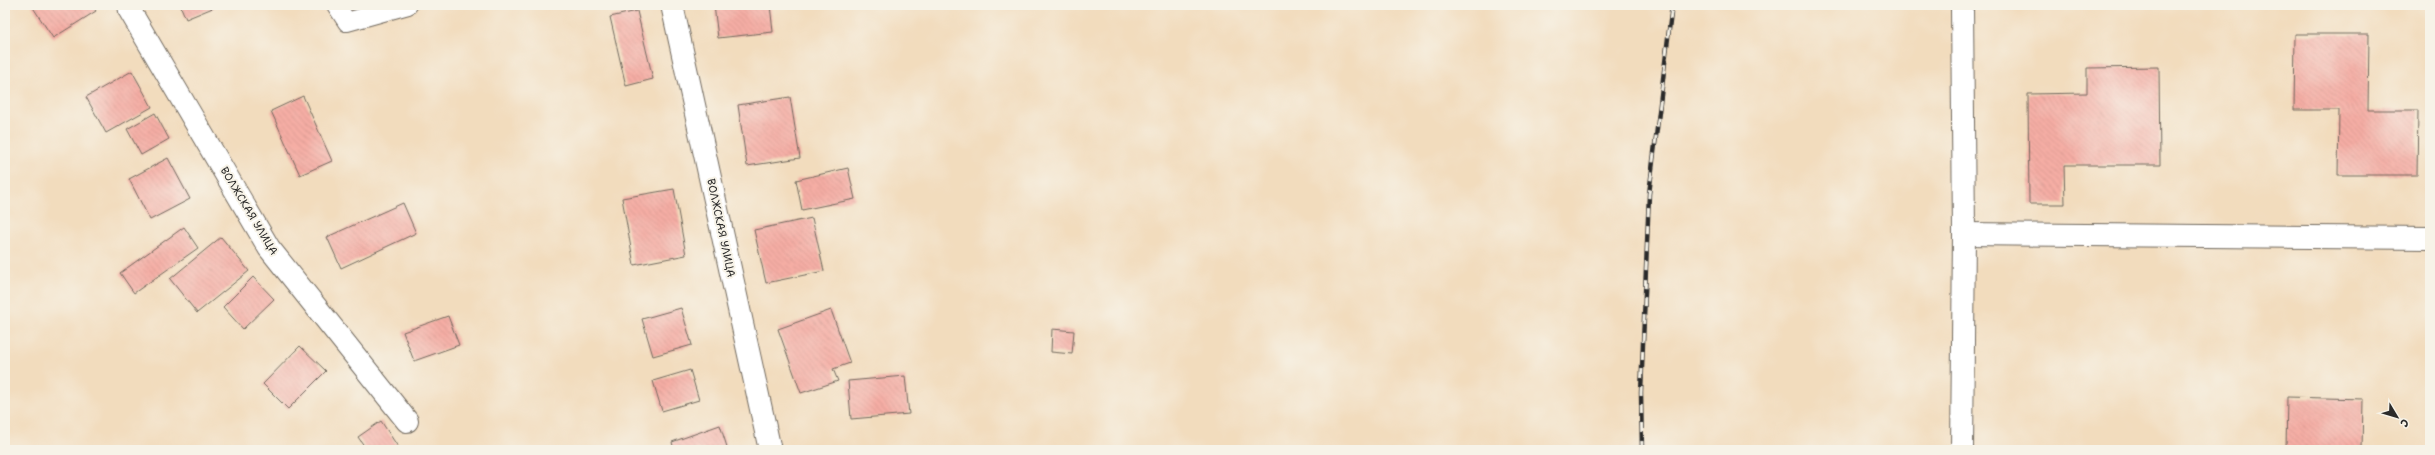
<svg xmlns="http://www.w3.org/2000/svg" width="2435" height="455" viewBox="0 0 2435 455" font-family="'Shantell Sans',sans-serif">
  <style>
    .building { fill: url(#building-back-hatch) }
    .lines { fill: none; stroke-linecap: round; stroke-linejoin: round }
    .service-casing { stroke: #71695e; stroke-width: 20 }
    .minor-casing { stroke: #71695e; stroke-width: 24 }
    .service { stroke: #fff; stroke-width: 18 }
    .minor { stroke: #fff; stroke-width: 22 }
    .rail-casing { stroke: #2b2b2b; stroke-width: 4.5 }
    .rail { stroke: #f7f3e8; stroke-width: 3; stroke-dasharray: 9; stroke-linecap: butt }
    .labels { text-anchor: middle; dominant-baseline: central; stroke-width: 4; stroke-linejoin: round; paint-order: stroke }
    .street-label { font-size: 11px; fill: #2b2b2b; stroke: #f7f3e8 }
  </style>
  <defs>
    <pattern id="building-back-hatch" width="6" height="6" patternUnits="userSpaceOnUse"><rect width="6" height="6" fill="#f5ada4"/><path d="M-1 5l2 2M0 0l6 6M5-1l2 2" fill="none" stroke="#d2958d"/></pattern>
  </defs>
  <rect width="100%" height="100%" fill="#f7f3e8"/>
  <filter id="ink" filterUnits="userSpaceOnUse"><feTurbulence type="fractalNoise" baseFrequency=".025" numOctaves="2"/><feDisplacementMap in="SourceGraphic" scale="8" xChannelSelector="R" yChannelSelector="G"/><feConvolveMatrix kernelMatrix="1 2 1 2 8 2 1 2 1" color-interpolation-filters="sRGB"/></filter>
  <filter id="wash" filterUnits="userSpaceOnUse"><feTurbulence type="fractalNoise" baseFrequency=".012" numOctaves="4" result="noise"/><feDisplacementMap in="SourceGraphic" scale="16" xChannelSelector="R" yChannelSelector="G"/><feGaussianBlur stdDeviation="0.9" result="paint"/><feColorMatrix in="noise" values="0 0 0 0 0 0 0 0 0 0 0 0 0 0 0 0 0 1.4 0 .05"/><feComposite in="paint" operator="in"/></filter>
  <g filter="url(#wash)">
    <rect width="100%" height="100%" fill="#f2dcbd"/>
    <g id="blocks">
      <!-- building -->
      <g class="building">
        <path d="M92 5 96 11 53 38 32 6Z"/>
        <path d="M180 5H220L186 19Z"/>
        <path d="M714 5H770L773 32 718 38Z"/>
        <path d="M637 11 653 79 626 86 610 17Z"/>
        <path d="M2295 34H2369L2368 110H2418L2417 175H2338L2339 110H2294Z"/>
        <path d="M2159 67 2160 165H2064L2065 204H2029L2028 94 2087 93V68Z"/>
        <path d="M132 71 152 107 106 133 86 97Z"/>
        <path d="M303 96 332 161 300 175 271 111Z"/>
        <path d="M790 97 800 158 747 166 738 105Z"/>
        <path d="M155 113 169 139 141 155 127 129Z"/>
        <path d="M168 158 190 199 150 220 129 179Z"/>
        <path d="M848 168 855 199 802 210 796 180Z"/>
        <path d="M674 189 686 255 634 265 622 198Z"/>
        <path d="M403 203 416 233 341 268 327 237Z"/>
        <path d="M812 218 824 271 766 283 754 230Z"/>
        <path d="M184 227 198 248 134 293 120 273Z"/>
        <path d="M221 237 249 271 197 313 170 279Z"/>
        <path d="M253 277 274 299 243 329 223 307Z"/>
        <path d="M681 308 692 345 653 356 642 319Z"/>
        <path d="M831 310 850 363 833 369 838 381 801 393 778 329Z"/>
        <path d="M448 316 459 345 414 361 403 332Z"/>
        <path d="M1052 329 1074 331 1072 354 1051 352Z"/>
        <path d="M300 346 326 371 288 409 263 384Z"/>
        <path d="M690 370 699 400 662 411 653 381Z"/>
        <path d="M905 376 909 414 851 419 848 381Z"/>
        <path d="M2287 397 2363 399 2362 450H2286Z"/>
        <path d="M381 421 400 450H367L358 437Z"/>
        <path d="M720 425 728 450H674L672 442Z"/>
      </g>
    </g>
  </g>
  <g filter="url(#ink)">
    <use href="#blocks" fill-opacity="0" stroke="#71695e" stroke-width="1"/>
    <g class="lines">
      <!-- service casing -->
      <g class="service-casing">
        <path id="service" d="M336 5 347 22 408 5"/>
      </g>
      <!-- minor casing -->
      <g class="minor-casing">
        <g id="minor">
          <path d="M129 5 130 11 269 248 407 421"/>
          <path d="M672 5 770 450"/>
          <path d="M1964 234 2430 238"/>
          <path d="M1962 450 1964 234 1962 5"/>
        </g>
      </g>
      <!-- service -->
      <use href="#service" class="service"/>
      <!-- minor -->
      <use href="#minor" class="minor"/>
      <!-- rail casing -->
      <g class="rail-casing">
        <path id="rail" d="M1642 450 1641 393 1649 194 1672 5"/>
      </g>
      <!-- rail -->
      <use href="#rail" class="rail"/>
    </g>
  </g>
  <g class="labels">
    <!-- street labels -->
    <g class="street-label">
      <text transform="translate(249 211) rotate(59)">ВОЛЖСКАЯ УЛИЦА</text>
      <text transform="translate(721 228) rotate(78)">ВОЛЖСКАЯ УЛИЦА</text>
    </g>
  </g>
  <!-- margin -->
  <rect width="2435" height="455" fill="none" stroke="#f7f3e8" stroke-width="20"/>
  <!-- north arrow -->
  <g transform="translate(2397 417) rotate(128)" stroke="#f7f3e8" stroke-width="3" paint-order="stroke">
  <path d="M0-3L7 15L0 10L-7 15Z" fill="#2b2b2b"/>
  <text y="-6" font-size="11" font-weight="bold" text-anchor="middle" fill="#2b2b2b">С</text>
  </g>
</svg>
